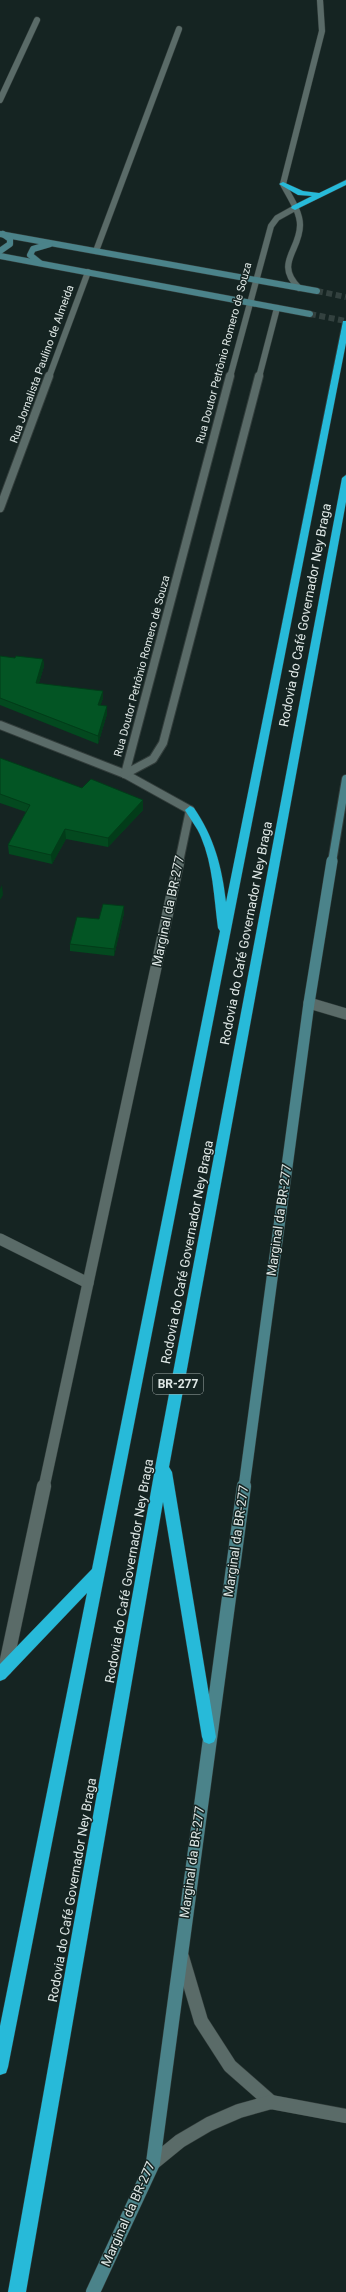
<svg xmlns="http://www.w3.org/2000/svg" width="346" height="2292" viewBox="0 0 346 2292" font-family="Roboto,sans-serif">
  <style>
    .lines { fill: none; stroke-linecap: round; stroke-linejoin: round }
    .secondary-tunnel { stroke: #33413f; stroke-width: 6; stroke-dasharray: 6 3.5; stroke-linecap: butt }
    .minor-far3-casing { stroke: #323d3b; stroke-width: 7 }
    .minor-far2-casing { stroke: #323d3b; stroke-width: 10 }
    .minor-far1-casing { stroke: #323d3b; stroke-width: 12 }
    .minor-casing { stroke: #323d3b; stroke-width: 15 }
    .tertiary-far1-casing { stroke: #323d3b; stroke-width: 7 }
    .tertiary-casing { stroke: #323d3b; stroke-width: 10 }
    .secondary-far3-casing { stroke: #323d3b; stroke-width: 7 }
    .secondary-far2-casing { stroke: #323d3b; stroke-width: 10 }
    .secondary-far1-casing { stroke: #323d3b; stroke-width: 12 }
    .secondary-casing { stroke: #323d3b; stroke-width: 15 }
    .motorway-casing { stroke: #323d3b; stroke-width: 1 }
    .minor-far3 { stroke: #5a6b68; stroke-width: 6 }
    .minor-far2 { stroke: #5a6b68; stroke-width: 8 }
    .minor-far1 { stroke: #5a6b68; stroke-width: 11 }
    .minor { stroke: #5a6b68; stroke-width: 14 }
    .tertiary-far1 { stroke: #5a6b68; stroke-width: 6 }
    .tertiary { stroke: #5a6b68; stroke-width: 8 }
    .secondary-far3 { stroke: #4b838a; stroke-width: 6 }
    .secondary-far2 { stroke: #4b838a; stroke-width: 8 }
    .secondary-far1 { stroke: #4b838a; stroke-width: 11 }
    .secondary { stroke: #4b838a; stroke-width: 14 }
    .motorway { fill: #27bad9; fill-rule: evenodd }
    .wall { fill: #03491f }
    .shaded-wall { fill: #023c19 }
    .building { fill: #035524; stroke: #023c19 }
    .labels { text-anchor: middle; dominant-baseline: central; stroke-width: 3; stroke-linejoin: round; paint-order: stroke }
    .far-street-label { font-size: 11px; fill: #dee7e5; stroke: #152422 }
    .shield { fill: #152422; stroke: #a2acaa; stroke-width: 1 }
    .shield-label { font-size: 12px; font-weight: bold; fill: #dee7e5 }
    .street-label { font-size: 13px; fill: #dee7e5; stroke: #152422 }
  </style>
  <rect width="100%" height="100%" fill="#152422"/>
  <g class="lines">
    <!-- secondary-tunnel -->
    <g class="secondary-tunnel">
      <path d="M317 291 346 297"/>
      <path d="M310 314 346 321"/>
    </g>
    <!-- minor-far3 casing -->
    <g class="minor-far3-casing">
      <g id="minor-far3">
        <path d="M0 100 37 20"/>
        <path d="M96 251 179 29"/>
        <path d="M49 377 88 272"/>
      </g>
    </g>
    <!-- minor-far2 casing -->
    <g class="minor-far2-casing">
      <g id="minor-far2">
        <path d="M0 508 49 376"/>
        <path d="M179 862 190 810"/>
      </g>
    </g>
    <!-- minor-far1 casing -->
    <g class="minor-far1-casing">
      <g id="minor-far1">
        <path d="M309 1003 346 1014"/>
        <path d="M0 1239 88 1283"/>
        <path d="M44 1487 179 861"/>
      </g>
    </g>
    <!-- minor casing -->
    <g class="minor-casing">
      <g id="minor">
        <path d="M5 1669 44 1486"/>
        <path d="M182 1957 201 2021 230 2066 271 2102"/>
        <path d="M153 2163 180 2141 209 2124 239 2111 271 2102 346 2116"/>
      </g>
    </g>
    <!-- tertiary-far1 casing -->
    <g class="tertiary-far1-casing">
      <g id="tertiary-far1">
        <path d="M299 288C274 263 300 251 300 225 300 211 289 196 283 184L322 31 320 0"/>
        <path d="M230 377 271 226 277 218 295 208"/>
        <path d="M259 377 277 308"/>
      </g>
    </g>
    <!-- tertiary casing -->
    <g class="tertiary-casing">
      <g id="tertiary">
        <path d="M0 725 125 774 190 810"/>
        <path d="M125 774 230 376"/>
        <path d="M125 774 153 759 163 743 259 376"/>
      </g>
    </g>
    <!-- secondary-far3 casing -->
    <g class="secondary-far3-casing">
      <g id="secondary-far3">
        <path d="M0 234 317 291"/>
        <path d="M0 251 10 244V239L3 234"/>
        <path d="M0 256 310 314"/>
        <path d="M40 263 30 255 33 249 50 244"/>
      </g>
    </g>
    <!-- secondary-far2 casing -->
    <g class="secondary-far2-casing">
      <path id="secondary-far2" d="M332 862 346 779"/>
    </g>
    <!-- secondary-far1 casing -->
    <g class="secondary-far1-casing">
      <path id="secondary-far1" d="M244 1487 309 1003 332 861"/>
    </g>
    <!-- secondary casing -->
    <g class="secondary-casing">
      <path id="secondary" d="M93 2292 153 2163 244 1486"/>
    </g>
    <!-- motorway casing -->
    <g class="motorway-casing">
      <g id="motorway">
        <path d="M346 180V185L295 210 291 208 292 206 312 196 298 195 279 184 283 182 303 191 319 193Z"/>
        <path d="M343 321H346V343L8 2067 6 2073 0 2075V2026L87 1593 5 1679 0 1681V1664L92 1569 220 931 218 928C214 898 213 865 201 837 197 827 190 819 185 810L190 806 194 808C214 837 222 867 226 902Z"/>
        <path d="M346 475V502L169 1467 172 1472 216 1737 214 1742 209 1744 204 1742 202 1737 163 1502 26 2292H8L156 1463 342 478Z"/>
      </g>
    </g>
    <!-- minor-far3 -->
    <use href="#minor-far3" class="minor-far3"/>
    <!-- minor-far2 -->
    <use href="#minor-far2" class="minor-far2"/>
    <!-- minor-far1 -->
    <use href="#minor-far1" class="minor-far1"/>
    <!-- minor -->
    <use href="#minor" class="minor"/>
    <!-- tertiary-far1 -->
    <use href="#tertiary-far1" class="tertiary-far1"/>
    <!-- tertiary -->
    <use href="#tertiary" class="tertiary"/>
    <!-- secondary-far3 -->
    <use href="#secondary-far3" class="secondary-far3"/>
    <!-- secondary-far2 -->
    <use href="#secondary-far2" class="secondary-far2"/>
    <!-- secondary-far1 -->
    <use href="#secondary-far1" class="secondary-far1"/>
    <!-- secondary -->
    <use href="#secondary" class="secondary"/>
    <!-- motorway -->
    <use href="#motorway" class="motorway"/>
  </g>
  <!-- wall -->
  <g class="wall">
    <path d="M0 656 15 658 43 659 44 666 39 683 103 698 100 706H107V714L98 744 0 705Z"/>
    <path d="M0 758 82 788 143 800V810L108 847 66 839 52 864 9 854 8 845 26 812 0 803Z"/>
    <path d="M124 906V913L114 956 70 951V944L99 919Z"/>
  </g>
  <!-- shaded-wall -->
  <g class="shaded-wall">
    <path d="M43 659 44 666 37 690 36 683Z"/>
    <path d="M103 691V698L98 713V705Z"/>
    <path d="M107 706V714L98 744V736Z"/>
    <path d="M143 800V810L108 847V838Z"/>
    <path d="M65 829 66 839 52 864 51 855Z"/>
    <path d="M2 885 3 895 0 900V889Z"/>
    <path d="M124 906V913L114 956V949Z"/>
  </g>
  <!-- building -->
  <g class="building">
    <path d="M0 656 15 658 16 656 43 659 36 683 103 691 98 705 107 706 98 736 0 698Z"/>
    <path d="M0 758 82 788 91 779 143 800 108 838 65 829 51 855 8 845 30 805 0 794Z"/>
    <path d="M103 904 124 906 114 949 70 944 77 917 99 919Z"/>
  </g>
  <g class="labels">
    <!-- far-street labels -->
    <g class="far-street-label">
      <text transform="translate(224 353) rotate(-75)">Rua Doutor Petrônio Romero de Souza</text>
      <text transform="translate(42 364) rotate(-70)">Rua Jornalista Paulino de Almeida</text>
      <text transform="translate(142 666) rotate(-75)">Rua Doutor Petrônio Romero de Souza</text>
    </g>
    <!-- shield labels -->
    <rect class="shield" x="153" y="1374" width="50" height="20" rx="3"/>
    <g class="shield-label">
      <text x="178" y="1384">BR-277</text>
    </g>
    <!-- street labels -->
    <g class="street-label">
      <text transform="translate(305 615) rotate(-79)">Rodovia do Café Governador Ney Braga</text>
      <text transform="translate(168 911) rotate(-78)">Marginal da BR-277</text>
      <text transform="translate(246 933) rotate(-79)">Rodovia do Café Governador Ney Braga</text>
      <text transform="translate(279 1220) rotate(-82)">Marginal da BR-277</text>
      <text transform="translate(187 1252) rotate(-79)">Rodovia do Café Governador Ney Braga</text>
      <text transform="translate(236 1541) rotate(-82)">Marginal da BR-277</text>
      <text transform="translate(129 1571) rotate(-80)">Rodovia do Café Governador Ney Braga</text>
      <text transform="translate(192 1862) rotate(-82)">Marginal da BR-277</text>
      <text transform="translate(72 1890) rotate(-80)">Rodovia do Café Governador Ney Braga</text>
      <text transform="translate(128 2214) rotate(-66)">Marginal da BR-277</text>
    </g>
  </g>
</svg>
